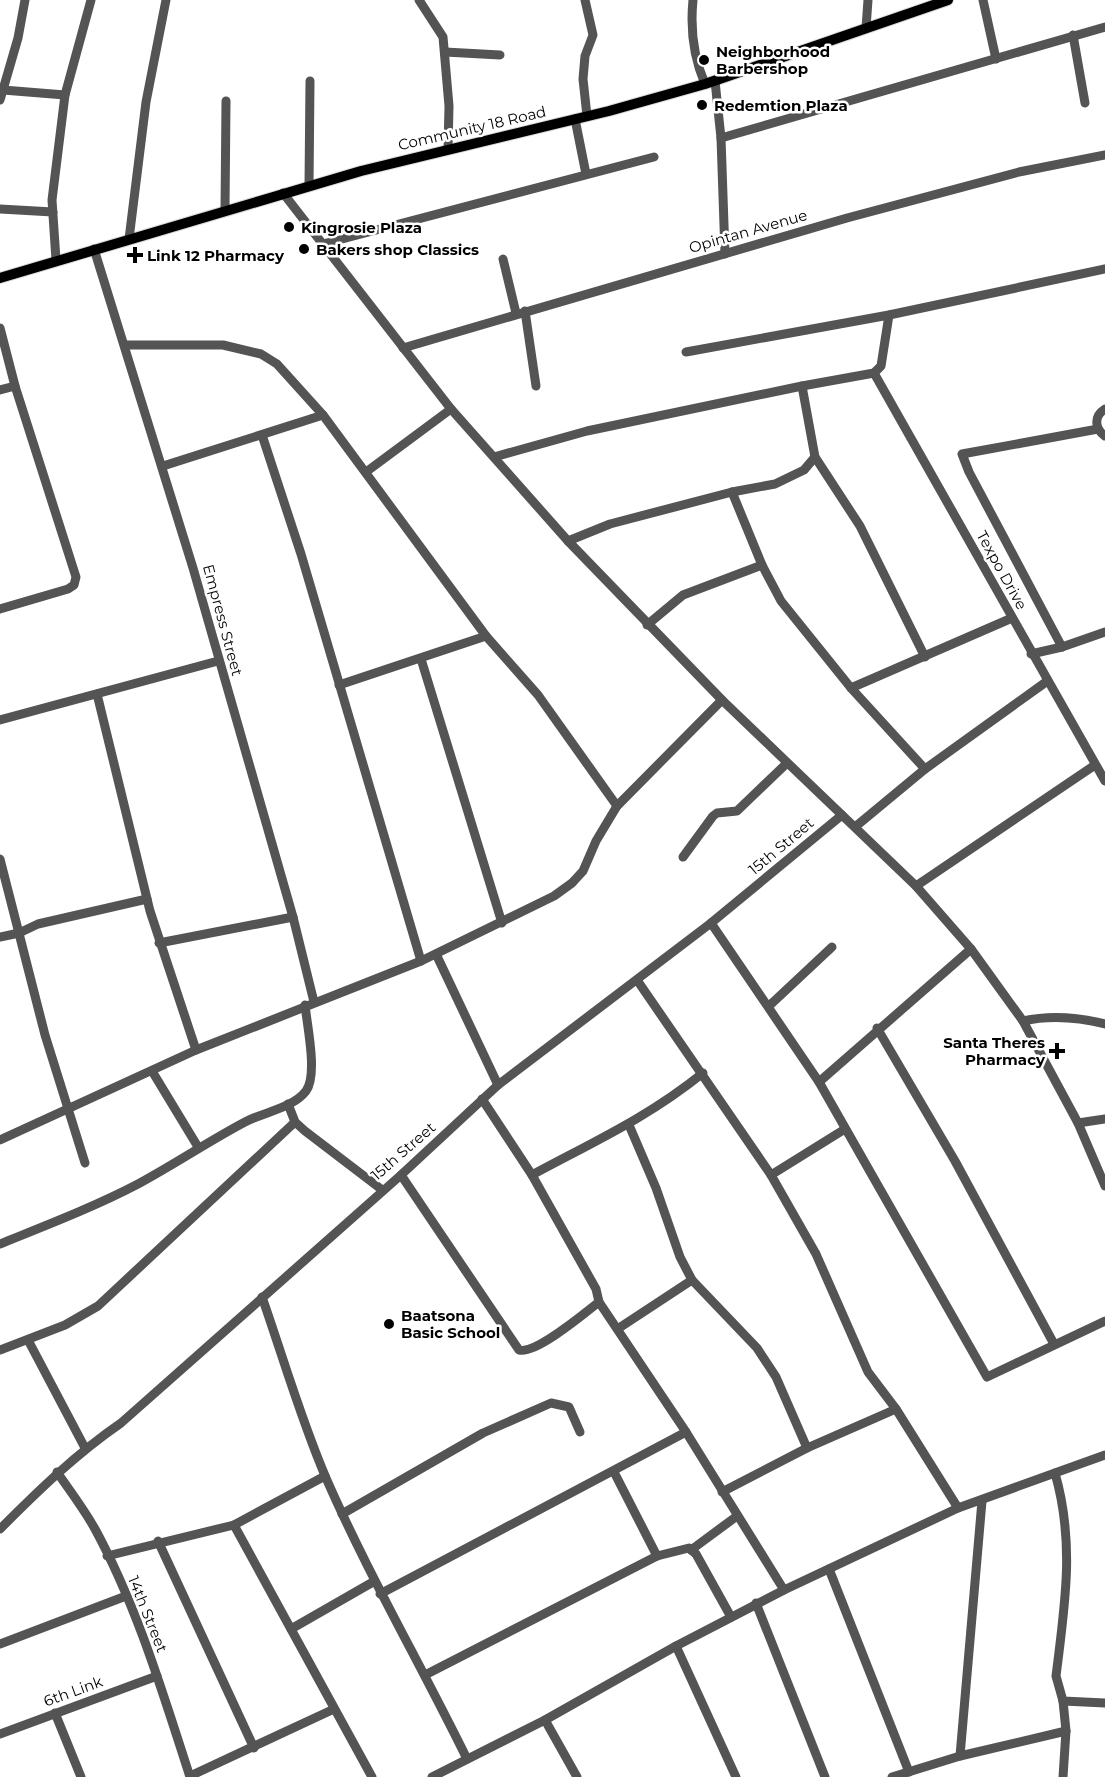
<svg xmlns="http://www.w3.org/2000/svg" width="1105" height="1777" viewBox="0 0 1105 1777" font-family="Montserrat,sans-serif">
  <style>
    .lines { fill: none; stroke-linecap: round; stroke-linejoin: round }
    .major-casing { stroke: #dbdbdb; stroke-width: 12 }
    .minor { stroke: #545454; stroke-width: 9 }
    .major { stroke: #000; stroke-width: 10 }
    .poi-dot { fill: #000; stroke: #fff; stroke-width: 2 }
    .labels { text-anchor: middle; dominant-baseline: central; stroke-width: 5; stroke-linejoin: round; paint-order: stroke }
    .poi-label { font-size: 15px; font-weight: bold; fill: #000; stroke: #fff; text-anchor: start }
    .street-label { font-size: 15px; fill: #000; stroke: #fff }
  </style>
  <rect width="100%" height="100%" fill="#fff"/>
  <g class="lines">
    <!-- major casing -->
    <g class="major-casing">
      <path id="major" d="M0 278 361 171 609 111 705 84 948 0"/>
    </g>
    <!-- minor -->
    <g class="minor">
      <path d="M419 0 443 37 449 106 448 149"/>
      <path d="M585 0 593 35 585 56 583 79 587 116"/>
      <path d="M693 0C690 30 693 56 705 84"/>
      <path d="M983 0 996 59"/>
      <path d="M866 28 868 0"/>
      <path d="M1073 35 1085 103"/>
      <path d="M445 52 500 55"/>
      <path d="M715 81 721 138 725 254"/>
      <path d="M3 90 65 95"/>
      <path d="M0 100 18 38 25 0"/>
      <path d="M575 119 586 174"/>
      <path d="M721 138 1105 27"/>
      <path d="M309 185 310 81"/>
      <path d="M283 193 451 409 568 541 722 700 916 886 971 949 1023 1021 1078 1123 1105 1186"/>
      <path d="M0 209 53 212"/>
      <path d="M225 210 226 101"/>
      <path d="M129 239 146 102 166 0"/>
      <path d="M323 244 654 157"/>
      <path d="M94 249 193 568 293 917 314 1002"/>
      <path d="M503 259 516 313"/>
      <path d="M56 260 52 200 65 95 91 0"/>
      <path d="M525 311 536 386"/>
      <path d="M0 328 15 386 76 577 74 585 68 589 0 609"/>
      <path d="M125 345H223L261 354 277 364 323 415 486 636 538 695 617 806"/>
      <path d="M403 348 847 218 1019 172 1105 155"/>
      <path d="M686 352 889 315 1105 269"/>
      <path d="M874 373 1105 781"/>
      <path d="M802 386 815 457 860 526 925 657"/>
      <path d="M0 390 15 386"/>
      <path d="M1105 409C1094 416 1094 428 1105 436"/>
      <path d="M262 435 301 554 421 961"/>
      <path d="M494 457 587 431 802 386 874 373 881 366 889 315"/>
      <path d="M163 466 323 415"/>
      <path d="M366 472 451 409"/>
      <path d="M732 492 762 565 781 601 851 688 925 769"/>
      <path d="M568 541 610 524 732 492 775 484 804 470 815 457"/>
      <path d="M647 625 683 595 762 565"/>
      <path d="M1062 647 969 472 962 454 1098 429"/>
      <path d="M1031 654 1062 647 1105 632"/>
      <path d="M421 659 502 923"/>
      <path d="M339 685 486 636"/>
      <path d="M851 688 1012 618"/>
      <path d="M97 694 150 911 196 1050"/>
      <path d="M0 720 218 661"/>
      <path d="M855 827 925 769 1046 682"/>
      <path d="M683 857 713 816 717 813 737 811 786 764"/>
      <path d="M0 859 45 1035 85 1163"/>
      <path d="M916 886 1095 765"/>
      <path d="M711 923 819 1082 987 1377 1105 1321"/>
      <path d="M0 937 19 933 38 924 147 899"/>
      <path d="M159 943 293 917"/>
      <path d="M436 954 498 1085"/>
      <path d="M637 980 771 1175 816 1254 868 1372 896 1409 958 1508"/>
      <path d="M769 1006 832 947"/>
      <path d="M1023 1021C1050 1015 1077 1017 1105 1024"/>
      <path d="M877 1028 955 1161 1054 1344"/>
      <path d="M152 1071 198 1147"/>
      <path d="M819 1082 971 949"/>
      <path d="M482 1099 532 1175 596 1289 599 1302 686 1432 784 1590"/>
      <path d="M288 1104 295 1122 305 1131 381 1189"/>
      <path d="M1078 1123 1105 1119"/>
      <path d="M629 1125 656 1188 680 1257 692 1280 757 1348 776 1377 807 1448"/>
      <path d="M0 1140 196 1050 421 961 554 896 572 883 583 871 596 841 617 806 722 700"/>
      <path d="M401 1175 519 1350C535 1355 585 1313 599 1302"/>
      <path d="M532 1175C595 1141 647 1118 703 1073"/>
      <path d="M771 1175 845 1129"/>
      <path d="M0 1244C47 1225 94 1207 138 1184 175 1164 209 1141 245 1122 264 1112 293 1108 306 1091 318 1075 307 1025 305 1005"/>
      <path d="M262 1297C283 1357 301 1420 326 1478 368 1574 421 1665 467 1759"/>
      <path d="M619 1328 692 1280"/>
      <path d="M28 1340 85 1448"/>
      <path d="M0 1350 65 1325 98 1306 295 1122"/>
      <path d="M57 1472C70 1491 84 1509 95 1529 137 1606 163 1694 190 1777"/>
      <path d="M614 1472 657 1556"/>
      <path d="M1055 1473C1075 1543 1065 1604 1056 1676L1063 1701 1105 1703"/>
      <path d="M722 1492 807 1448 896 1409"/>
      <path d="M342 1514 483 1433 551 1403 569 1407 580 1432"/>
      <path d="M234 1525 372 1777"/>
      <path d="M0 1529C39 1490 76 1454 121 1423L401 1175 498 1085 711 923 842 815"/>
      <path d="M158 1541 254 1748"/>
      <path d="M691 1550 737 1516"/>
      <path d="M107 1556 234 1525 325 1476"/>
      <path d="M829 1569 909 1772"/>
      <path d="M380 1594 686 1432"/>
      <path d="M756 1603 825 1777"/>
      <path d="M291 1629 373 1582"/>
      <path d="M0 1644 126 1596"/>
      <path d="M676 1646 736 1777"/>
      <path d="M425 1675 657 1556 689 1548 696 1554 731 1617"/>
      <path d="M1063 1701 1066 1731 1063 1777"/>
      <path d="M55 1713 81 1777"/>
      <path d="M545 1720 577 1777"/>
      <path d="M0 1734 157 1676"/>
      <path d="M960 1756 982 1501"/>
      <path d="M190 1776 334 1709"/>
      <path d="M432 1777 545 1720 676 1646 784 1590 958 1508 1105 1455"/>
      <path d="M892 1777 960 1756 1066 1731"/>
    </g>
    <!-- major -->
    <use href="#major" class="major"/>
  </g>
  <!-- markers -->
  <g class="poi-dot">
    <circle cx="704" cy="60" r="6"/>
    <circle cx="702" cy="105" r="6"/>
    <circle cx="289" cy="227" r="6"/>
    <circle cx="304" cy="249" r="6"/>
    <path d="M132 246h6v6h6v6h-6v6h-6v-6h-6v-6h6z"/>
    <path d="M1054 1042h6v6h6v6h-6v6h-6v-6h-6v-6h6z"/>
    <circle cx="389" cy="1324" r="6"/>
  </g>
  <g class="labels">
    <!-- poi labels -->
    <g class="poi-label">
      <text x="716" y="51">Neighborhood<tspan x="716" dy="17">Barbershop</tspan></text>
      <text x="714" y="105">Redemtion Plaza</text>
      <text x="301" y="227">Kingrosie Plaza</text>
      <text x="316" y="249">Bakers shop Classics</text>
      <text x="147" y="255">Link 12 Pharmacy</text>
      <text x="1045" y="1042" text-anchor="end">Santa Theres<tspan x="1045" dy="17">Pharmacy</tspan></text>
      <text x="401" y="1315">Baatsona<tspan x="401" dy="17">Basic School</tspan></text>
    </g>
    <!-- street labels -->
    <g class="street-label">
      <text transform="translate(472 128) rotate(-13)">Community 18 Road</text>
      <text transform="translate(748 231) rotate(-16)">Opintan Avenue</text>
      <text transform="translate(1002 570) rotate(61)">Texpo Drive</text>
      <text transform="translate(223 620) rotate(75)">Empress Street</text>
      <text transform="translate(781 846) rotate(-40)">15th Street</text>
      <text transform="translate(403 1151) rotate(-41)">15th Street</text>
      <text transform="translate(148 1614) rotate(68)">14th Street</text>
      <text transform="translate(73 1691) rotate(-20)">6th Link</text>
    </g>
  </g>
</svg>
